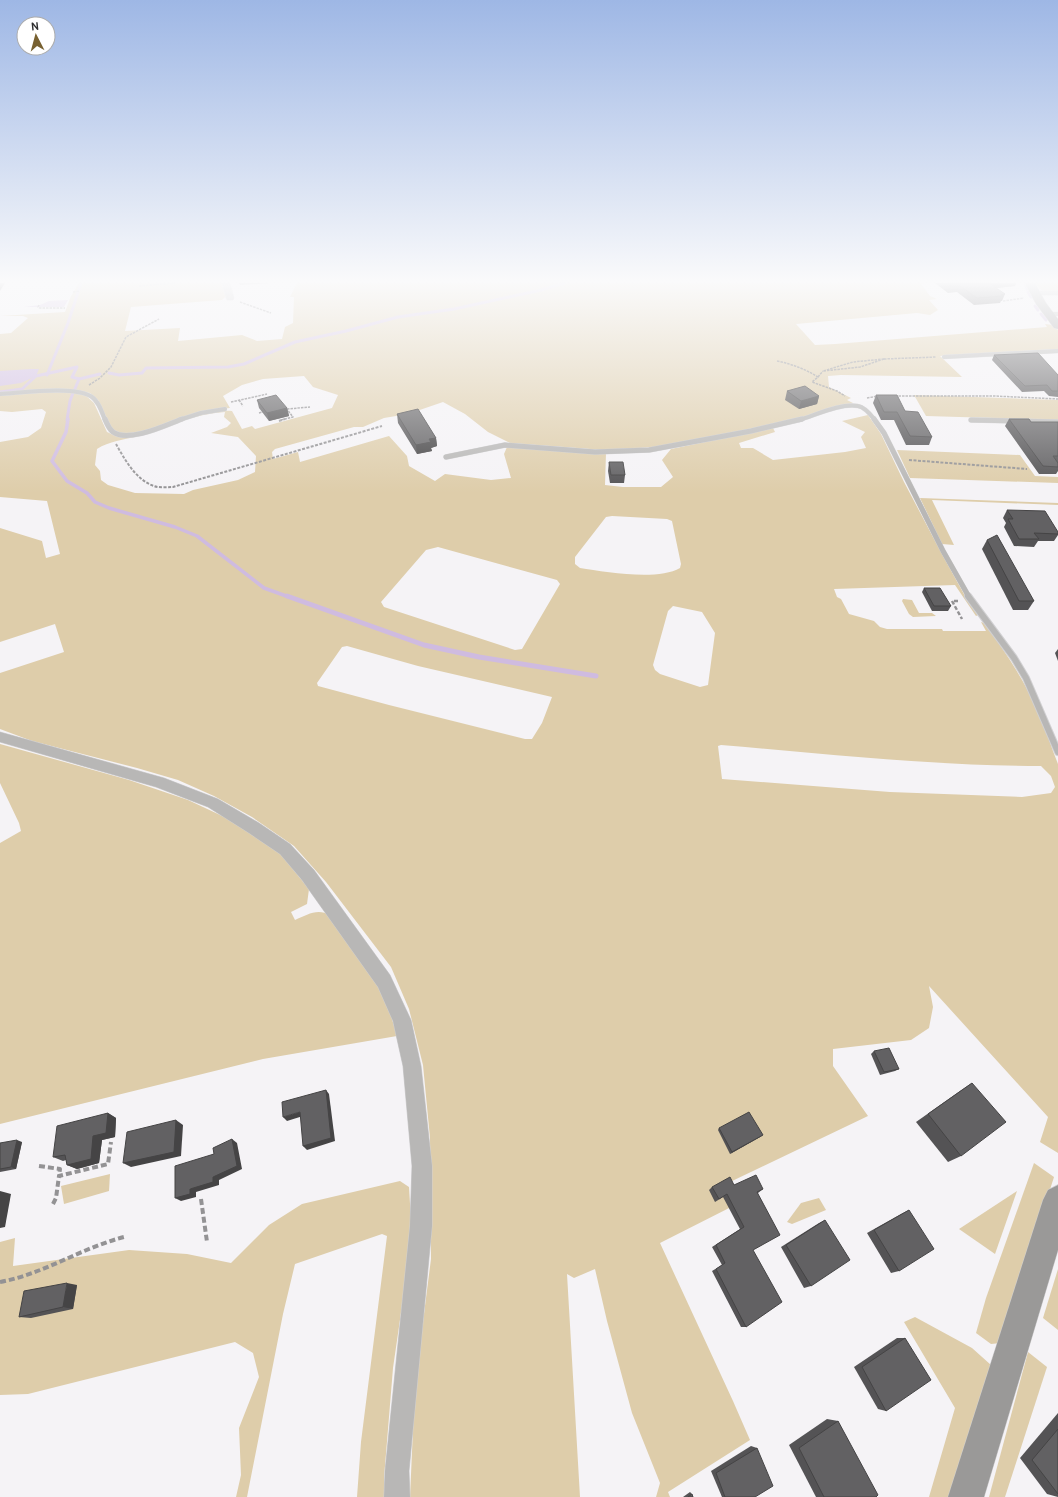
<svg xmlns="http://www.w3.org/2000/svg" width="1058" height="1497" viewBox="0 0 1058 1497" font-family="Cabin,sans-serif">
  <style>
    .green { fill: #decdaa; fill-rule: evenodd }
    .water { fill: #cfbbe0 }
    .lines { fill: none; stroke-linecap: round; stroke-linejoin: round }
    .stream-far2 { stroke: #cfbbe0; stroke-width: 3 }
    .stream-far1 { stroke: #cfbbe0; stroke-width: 3.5 }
    .stream { stroke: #cfbbe0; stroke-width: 5 }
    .lane-far2-casing { stroke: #d1d0d2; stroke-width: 4.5 }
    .lane-far1-casing { stroke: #d1d0d2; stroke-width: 5.5 }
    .lane-casing { stroke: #d1d0d2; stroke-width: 8 }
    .street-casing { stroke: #d1d0d2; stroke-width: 1 }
    .secondary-casing { stroke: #d1d0d2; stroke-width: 1 }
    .path-far3 { stroke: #939294; stroke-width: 1.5; stroke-dasharray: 2.5 1; stroke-linecap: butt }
    .path-far2 { stroke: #939294; stroke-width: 2; stroke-dasharray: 3 1.5; stroke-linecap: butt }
    .path-far1 { stroke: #939294; stroke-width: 2.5; stroke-dasharray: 4 2; stroke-linecap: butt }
    .path { stroke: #939294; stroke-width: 4; stroke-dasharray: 6 3; stroke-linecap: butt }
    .lane-far2 { stroke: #b8b7b6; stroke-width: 4 }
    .lane-far1 { stroke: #b8b7b6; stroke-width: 5 }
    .lane { stroke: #b8b7b6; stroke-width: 6 }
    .street { fill: #b8b7b6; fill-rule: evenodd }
    .secondary { fill: #9a9998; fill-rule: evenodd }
    .wall { fill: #545355 }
    .shaded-wall { fill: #454445 }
    .building { fill: #626163; stroke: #454445 }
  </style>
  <rect width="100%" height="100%" fill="#f5f3f6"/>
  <!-- green -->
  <g class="green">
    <path d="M79 283H224L227 295 222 300 131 307 125 331 180 328 178 341 242 335 257 341 282 339 285 327 293 323 294 297H290L297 283H927L921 284 930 296 937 299 929 300 938 310 930 315 917 313 796 324 815 345 835 344 1047 327 1045 324 1053 325 1058 330V349L940 356 962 377 841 375 828 376 829 387 851 398 847 400 853 403 792 421 658 447 603 450 510 443 488 432 465 414 443 402 408 414 384 418 363 427H354L275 449 272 452 273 459 298 452 300 462 389 436 407 456 409 466 435 481 445 474 491 480 511 478 504 454 507 447 606 453 605 485 623 487H661L673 477 662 460 671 449 773 428 775 432 739 443 741 448H753L773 460 845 452 866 448 861 437 865 432 842 421 868 415 881 434 904 482 943 556 970 605 978 615 976 616 955 585 834 589 837 597 841 599 849 614 874 621 880 627 887 629H942L943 631H986L981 622 984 623C1006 652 1025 682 1040 715 1047 731 1051 748 1058 764V1153L1040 1142 1048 1117 929 986 933 1007 929 1028 911 1040 833 1049V1066L868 1116 730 1182 741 1202 660 1243 733 1401 750 1440 668 1492 670 1497H656L660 1483 632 1413 607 1321 595 1269 574 1278 567 1274 580 1497H410L415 1384 431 1259 430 1138 423 1065 409 1009 391 967 326 882 294 846 252 817 214 796 178 780 137 768 32 741 0 729V673L64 652 55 624 0 642V528L42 541 46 558 60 554 47 501 0 497V442L28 437 41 428 46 412 42 409 12 412 0 411V334L11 333 28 318 23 316H0L65 312 71 296ZM304 376 313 387 338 395 332 408 255 429 252 426 242 429 232 411C201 409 158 427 127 437H118L107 432 94 403 82 392 90 393 98 400 112 429 123 434 139 432 218 409 230 408 223 396 242 385 263 379ZM225 412 224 417 231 423 227 427 211 433 238 437 256 456 255 472 238 480 193 490 184 494 135 493 108 485 101 480 100 471 95 465 97 449C109 441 124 440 138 436 167 427 194 414 225 412ZM612 516 667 519 672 521 681 564 680 568C658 581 605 572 580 568L575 564V557L606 517ZM438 547 557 580 560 584 522 649 515 650 384 607 381 602 426 550ZM673 606 702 612 715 633 708 685 700 687 660 674 655 670 653 665 668 611ZM347 646 418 666 552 697 542 723 532 739H525L389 705 318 686 317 683 342 647ZM721 745C827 754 934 766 1041 766L1051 776 1055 787 1051 793 1022 797 890 792 722 779 718 746Z"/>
    <path d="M1036 283H1058V291C1048 291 1040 294 1036 283Z"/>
    <path d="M914 395 1058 400V420L926 416Z"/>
    <path d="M897 450 1020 455 1035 476 1058 477V483L910 478Z"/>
    <path d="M920 498 1058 503V505L932 500 954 545 942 544Z"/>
    <path d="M903 599 912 600 919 613H932L936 616 913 617 909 614 902 601Z"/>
    <path d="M0 744 129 780 188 800 233 821 279 852 309 889 307 904 291 912 295 920C307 915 317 908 330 915L375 981 388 1005 397 1036 263 1059 0 1124V843L21 831 19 823 0 783Z"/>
    <path d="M1034 1163 1054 1177 1001 1343 991 1344 976 1333 986 1298Z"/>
    <path d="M110 1174 109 1191 64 1204 61 1186Z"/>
    <path d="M400 1181 409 1187 412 1237 393 1368 384 1478V1497H357L361 1442 387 1236 382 1234 295 1264 283 1314 247 1497H236L241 1475 239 1428 259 1377 253 1353 235 1342 28 1394 0 1395V1242L15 1238 13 1266 129 1250 187 1254 231 1263 269 1225 302 1204Z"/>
    <path d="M1017 1191 995 1254 959 1229Z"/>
    <path d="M819 1198 826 1210 792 1224 787 1222 801 1203Z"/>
    <path d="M1058 1269V1330L1043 1318Z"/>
    <path d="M915 1317 972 1348 991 1365 949 1497H929L955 1408 904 1322Z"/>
    <path d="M1028 1352 1047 1367 1005 1497H989Z"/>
  </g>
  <!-- water -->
  <g class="water">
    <path d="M68 300 64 307H24L40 305 49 301Z"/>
    <path d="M31 369H39L36 376 21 383 0 386V371Z"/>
  </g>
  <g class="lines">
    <!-- stream-far2 -->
    <g class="stream-far2">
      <path d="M1025 283 1027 289"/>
      <path d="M1028 292 1031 297"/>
      <path d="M1035 306 1038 310"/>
      <path d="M1041 314 1046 320"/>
      <path d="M109 373 119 375 142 373 146 368 228 367 244 364 295 342 346 331 398 317 454 309 541 290 565 283"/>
      <path d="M47 375 68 323 81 283"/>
      <path d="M74 391 79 379"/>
      <path d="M0 392 22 389 36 376 77 367 72 377 79 379 100 374"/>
      <path d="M67 420 70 401 73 393"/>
    </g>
    <!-- stream-far1 -->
    <path class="stream-far1" d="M68 419 66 432 52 461 67 481 87 493 95 502 109 508 175 527 197 536 264 588 289 597"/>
    <!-- stream -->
    <path class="stream" d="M287 596 424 645 479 657 596 676"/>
    <!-- lane-far2 casing -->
    <g class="lane-far2-casing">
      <g id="lane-far2">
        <path d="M1047 314H1058"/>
        <path d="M944 357 1058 351"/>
        <path d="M0 394C21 393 75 385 92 397 99 402 102 412 105 420"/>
        <path d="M179 420 201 413 225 409"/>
        <path d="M799 420C816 415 840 403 858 406 865 407 871 415 875 420"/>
        <path d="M971 420H989"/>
      </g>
    </g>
    <!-- lane-far1 casing -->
    <g class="lane-far1-casing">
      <g id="lane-far1">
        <path d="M105 419C107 424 109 429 113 432 129 443 166 425 182 419"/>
        <path d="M874 419 884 433 943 551 969 597"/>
        <path d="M971 420 1058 422"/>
        <path d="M446 457 505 445 595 452 649 450 751 431 802 419"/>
      </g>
    </g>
    <!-- lane casing -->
    <g class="lane-casing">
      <path id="lane" d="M968 596 1014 658 1026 678 1058 752"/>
    </g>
    <!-- street casing -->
    <g class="street-casing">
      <g id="street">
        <path d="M222 283H230L234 298 233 300H227L226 298Z"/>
        <path d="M1032 291H1058V295H1035L1031 293Z"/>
        <path d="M0 732 164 778 218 799 259 823 290 844 314 870 390 975 411 1020 421 1066 432 1166V1226L409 1471 410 1497H384L385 1471 410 1226 412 1166 403 1066 393 1021 378 987 302 880 280 854 249 833 208 807 156 787 0 742Z"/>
      </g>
    </g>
    <!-- secondary casing -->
    <g class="secondary-casing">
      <g id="secondary">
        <path d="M1025 283H1035L1046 303 1058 319V329L1054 328 1036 304Z"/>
        <path d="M1058 1185V1250L984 1497H948L1043 1200 1048 1190Z"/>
      </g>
    </g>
    <!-- path-far3 -->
    <g class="path-far3">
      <path d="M139 286 175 283"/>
      <path d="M73 292 80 291"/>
      <path d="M1003 301 1024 298"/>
      <path d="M240 302 271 313"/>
      <path d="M39 305 38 307 40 308H65"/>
      <path d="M884 359 860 367 823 371 853 362Z"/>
      <path d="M884 359 936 357"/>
      <path d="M777 361C792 364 805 369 818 377L812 382 837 391 845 396"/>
      <path d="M818 377 823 371"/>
      <path d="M89 385 100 378 111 367 126 337 159 319"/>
      <path d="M895 396H994L1058 399"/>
      <path d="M867 398 878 396"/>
      <path d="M239 400 243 406"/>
      <path d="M231 402 267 394"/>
      <path d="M287 409 310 407"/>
      <path d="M259 413 266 411"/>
      <path d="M281 420 293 417 286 408"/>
    </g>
    <!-- path-far2 -->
    <g class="path-far2">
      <path d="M279 421 285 419"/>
      <path d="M116 444C125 460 136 480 154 486 159 488 167 487 173 487L382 426"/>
      <path d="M909 460 1027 469"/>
    </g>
    <!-- path-far1 -->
    <path class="path-far1" d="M958 601H952L962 619"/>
    <!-- path -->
    <g class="path">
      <path d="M39 1166 60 1169 59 1176"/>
      <path d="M201 1199 207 1242"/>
      <path d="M53 1204 56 1198 59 1176 108 1164 111 1142"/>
      <path d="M0 1282C44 1274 81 1248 124 1237"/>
    </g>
    <!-- lane-far2 -->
    <use href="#lane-far2" class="lane-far2"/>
    <!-- lane-far1 -->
    <use href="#lane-far1" class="lane-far1"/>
    <!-- lane -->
    <use href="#lane" class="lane"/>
    <!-- street -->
    <use href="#street" class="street"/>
    <!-- secondary -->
    <use href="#secondary" class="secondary"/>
  </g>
  <!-- wall -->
  <g class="wall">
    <path d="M239 283H272L240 285Z"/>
    <path d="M935 283H1016L1015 286 996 288 1005 294 1002 301H1001L1000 303 974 305 957 292 948 293Z"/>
    <path d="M994 355 1058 375V397L1049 396 1044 391 1022 392 992 360Z"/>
    <path d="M787 391 819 396 817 404 799 409 785 400Z"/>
    <path d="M876 395 905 411 932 437 929 445H906L894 420H881L873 403Z"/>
    <path d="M257 400 287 408 289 416 269 421 259 408Z"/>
    <path d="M397 414 436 438 437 446 431 448 432 451 417 454 398 423Z"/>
    <path d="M1009 419 1031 422H1058V471L1056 474H1039L1005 426Z"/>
    <path d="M609 462 625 475 624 483H610L608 471Z"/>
    <path d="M1007 510 1058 532V535L1054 541H1038L1034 547 1014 546 1004 527 1006 523 1003 518Z"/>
    <path d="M987 540 1034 601 1028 610H1013L982 549Z"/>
    <path d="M924 588 951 606 948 611H932L922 592Z"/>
    <path d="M1058 649V661L1055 653Z"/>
    <path d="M874 1051 899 1069 895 1071 880 1075 871 1054Z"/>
    <path d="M972 1083 961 1156 948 1162 916 1122 960 1091Z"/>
    <path d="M108 1113 116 1118 115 1137 102 1140 99 1163 77 1169 67 1165 66 1160 63 1161 53 1157Z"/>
    <path d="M719 1128 763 1135 760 1137 730 1154 718 1130Z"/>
    <path d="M22 1142 16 1169 0 1172V1143Z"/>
    <path d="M734 1185 763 1189 758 1193 753 1250 746 1327H741L712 1271 722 1265 712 1247 740 1229 723 1197 715 1202 709 1190 712 1187Z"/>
    <path d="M909 1210 899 1271 891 1273 867 1233 901 1214Z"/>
    <path d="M825 1220 811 1286 804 1288 781 1247 819 1223Z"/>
    <path d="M77 1285 73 1309 31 1318 19 1317Z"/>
    <path d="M897 1338H905L886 1411 878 1409 854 1367Z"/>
    <path d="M1058 1413V1497L1047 1494 1020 1458Z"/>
    <path d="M827 1419 838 1421 876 1497H816L789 1445Z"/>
    <path d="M751 1446 757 1448 755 1497H722L711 1471Z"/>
    <path d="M690 1492 692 1494 693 1497H683Z"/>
  </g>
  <!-- shaded-wall -->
  <g class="shaded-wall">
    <path d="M0 283H5L0 291Z"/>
    <path d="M988 283H1016L1015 286 985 289Z"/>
    <path d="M819 396 817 404 799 409 801 401Z"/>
    <path d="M287 408 289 416 269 421 267 413Z"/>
    <path d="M436 438 437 446 431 448 432 451 417 454 416 445 429 439Z"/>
    <path d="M326 1090 329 1094 335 1141 307 1150 303 1146Z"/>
    <path d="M300 1112 303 1116 287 1121 283 1117Z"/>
    <path d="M108 1113 116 1118 115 1137 102 1140 99 1163 77 1169 67 1165 93 1136Z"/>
    <path d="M176 1120 183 1125 181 1156 131 1167 123 1163Z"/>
    <path d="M763 1135 760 1137 730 1154 732 1152Z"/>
    <path d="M232 1139 237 1143 242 1169 219 1180V1185L196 1192V1197L181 1201 175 1198 190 1189 213 1177Z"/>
    <path d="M17 1140 22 1142 16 1169 11 1167Z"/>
    <path d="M0 1191 11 1194 5 1227 0 1228Z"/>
    <path d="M67 1283 77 1285 73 1309 63 1307Z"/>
  </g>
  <!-- building -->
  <g class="building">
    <path d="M947 283H989L1005 294 1001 295 1003 296 977 298 960 286H951Z"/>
    <path d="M1038 353 1058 375V391H1052L1047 385 1025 386 994 355Z"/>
    <path d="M805 386 819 396 801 401 787 391Z"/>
    <path d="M276 395 287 408 267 413 257 400Z"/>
    <path d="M876 395H897L905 411 918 412 932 437 910 436 897 412H884Z"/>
    <path d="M418 409 436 438 429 439 431 442 416 445 397 414Z"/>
    <path d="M1009 419H1029L1031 422H1058V456H1053L1058 463V467L1043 466Z"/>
    <path d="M609 462H623L625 475H611Z"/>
    <path d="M1007 510 1045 511 1058 532V534L1034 533 1039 539H1019L1008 519H1013Z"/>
    <path d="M997 535 1034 601H1019L987 540Z"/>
    <path d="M924 588H940L951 606H934Z"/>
    <path d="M889 1048 899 1069 884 1072 874 1051Z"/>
    <path d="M972 1083 1006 1122 961 1156 928 1114Z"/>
    <path d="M326 1090 331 1138 303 1146 300 1112 283 1117 282 1102Z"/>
    <path d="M749 1112 763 1135 732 1152 719 1128Z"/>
    <path d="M108 1113 106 1133 93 1136 91 1159 67 1165 65 1155 53 1157 57 1126Z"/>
    <path d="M176 1120 174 1152 123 1163 127 1132Z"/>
    <path d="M232 1139 237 1166 213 1177V1182L190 1189V1194L175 1198V1166L214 1154 213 1148Z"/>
    <path d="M17 1140 11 1167 0 1169V1143Z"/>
    <path d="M756 1175 763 1189 757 1192 780 1235 753 1250 782 1302 746 1327 716 1269 725 1263 716 1245 744 1227 727 1194 719 1199 712 1187 730 1177 734 1185Z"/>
    <path d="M909 1210 934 1249 899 1271 874 1230Z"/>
    <path d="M825 1220 850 1260 811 1286 786 1245Z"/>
    <path d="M67 1283 63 1307 19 1317 24 1291Z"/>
    <path d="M905 1338 931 1380 886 1411 862 1367Z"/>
    <path d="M838 1421 878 1495 876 1497H824L799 1448Z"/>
    <path d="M1058 1429V1494L1032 1460Z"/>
    <path d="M757 1448 773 1486 755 1497H725L716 1473Z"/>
    <path d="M692 1494 693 1497H688Z"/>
  </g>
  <!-- sky -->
  <linearGradient id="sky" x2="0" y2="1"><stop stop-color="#9eb7e5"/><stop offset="0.57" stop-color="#fafafb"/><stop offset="1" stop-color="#fafafb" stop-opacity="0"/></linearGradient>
  <rect width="1058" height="493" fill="url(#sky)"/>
  <!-- north arrow -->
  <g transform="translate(36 36) rotate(354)"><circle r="19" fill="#ffffff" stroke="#acacac"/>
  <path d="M0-3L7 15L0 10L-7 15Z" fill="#786131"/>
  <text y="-6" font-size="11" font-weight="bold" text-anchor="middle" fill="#2f2f30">N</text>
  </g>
</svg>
